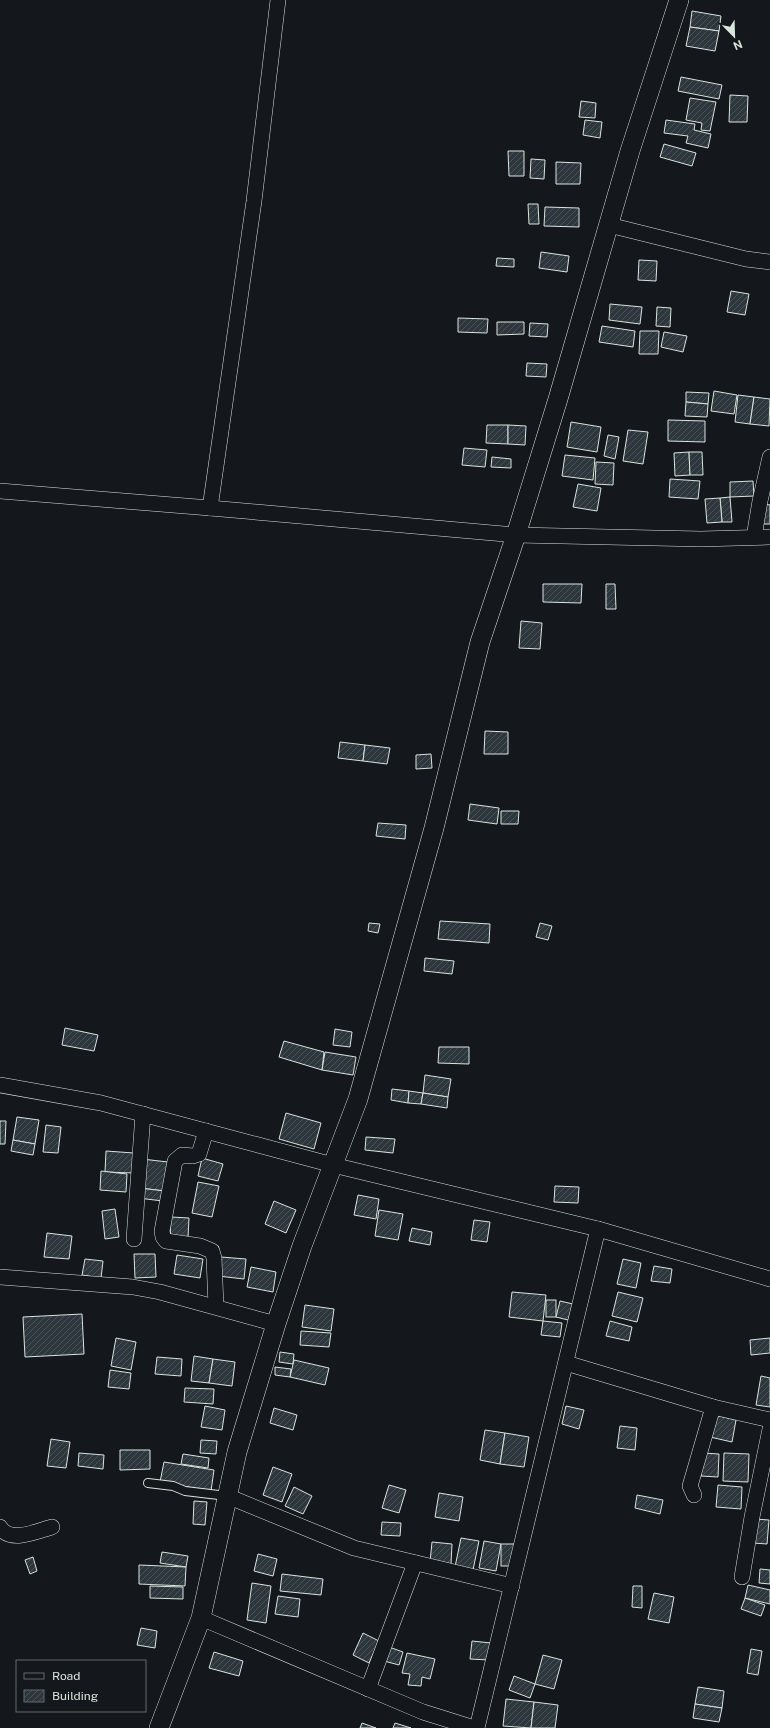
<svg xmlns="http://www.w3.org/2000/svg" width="770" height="1728" viewBox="0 0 770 1728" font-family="'Public Sans',sans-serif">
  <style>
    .building { fill: url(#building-hatch); stroke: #d8e6dc }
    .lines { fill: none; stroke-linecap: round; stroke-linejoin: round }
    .service-casing { stroke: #d8e6dc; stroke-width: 10 }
    .minor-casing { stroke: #d8e6dc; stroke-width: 16 }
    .tertiary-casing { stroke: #d8e6dc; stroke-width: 20 }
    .service { stroke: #14181c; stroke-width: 8 }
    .minor { stroke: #14181c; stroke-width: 15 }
    .tertiary { stroke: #14181c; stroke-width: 19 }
  </style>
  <defs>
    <pattern id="building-hatch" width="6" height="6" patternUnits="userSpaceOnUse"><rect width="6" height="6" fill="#2c363c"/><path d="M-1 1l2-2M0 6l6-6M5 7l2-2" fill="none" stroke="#4a5358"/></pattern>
  </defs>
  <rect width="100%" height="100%" fill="#14181c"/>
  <!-- building -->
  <g class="building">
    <path d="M692 11 721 16 719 31 690 27Z"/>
    <path d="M690 27 719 31 715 51 686 46Z"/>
    <path d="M681 77 722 85 719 99 678 91Z"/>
    <path d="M730 95 748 96 747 122H729Z"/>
    <path d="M690 98 716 102 710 131 701 130 702 123 686 120Z"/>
    <path d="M581 101 596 103 595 118 579 117Z"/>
    <path d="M585 120 602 122 600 138 583 135Z"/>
    <path d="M666 120 695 124 694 130 711 134 708 148 686 143 688 136 664 133Z"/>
    <path d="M664 144 696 153 692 166 660 157Z"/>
    <path d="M508 151H524V176H509Z"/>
    <path d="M531 159 545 160 544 179 530 178Z"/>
    <path d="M556 162 581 163 580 184H556Z"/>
    <path d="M528 204H538L539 224H529Z"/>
    <path d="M545 207 579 208V227L544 226Z"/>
    <path d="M541 252 569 256 567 272 539 268Z"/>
    <path d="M497 258 514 259V267L496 266Z"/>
    <path d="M639 260 657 261 656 281 638 280Z"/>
    <path d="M731 291 749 294 745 315 727 312Z"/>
    <path d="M610 304 642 307 640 324 609 320Z"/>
    <path d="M657 307 671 308 670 327 656 326Z"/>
    <path d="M458 318 488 319 487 333 458 332Z"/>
    <path d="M497 322H524V334L497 335Z"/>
    <path d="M530 323 548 324 547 337 529 336Z"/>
    <path d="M602 326 635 331 633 347 599 342Z"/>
    <path d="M640 331H659L658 354H639Z"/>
    <path d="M664 332 687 336 683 352 661 347Z"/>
    <path d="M527 363 547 364 546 377 526 376Z"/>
    <path d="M714 391 737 395 734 414 711 411Z"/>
    <path d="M686 392 709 393 708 404 686 402Z"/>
    <path d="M738 395 754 397 750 424 735 422Z"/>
    <path d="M754 397 770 399 769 426 750 424Z"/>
    <path d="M686 402 708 404 707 417 685 416Z"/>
    <path d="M668 420 705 421V442L668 441Z"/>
    <path d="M571 422 601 427 597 452 567 447Z"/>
    <path d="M487 425H508V444L486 443Z"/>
    <path d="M508 425 526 426 525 445 508 444Z"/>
    <path d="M628 430 648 432 643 464 623 461Z"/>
    <path d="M608 435 619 437 615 459 604 456Z"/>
    <path d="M464 448 487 450 485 467 462 465Z"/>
    <path d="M689 452 690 475 675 476 674 453Z"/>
    <path d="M689 452H702L703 475H690Z"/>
    <path d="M565 455 595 458 593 480 562 476Z"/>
    <path d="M492 457 511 459V468L491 467Z"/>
    <path d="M596 462 614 463 613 485 595 484Z"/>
    <path d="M670 479 700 481 698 499 669 497Z"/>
    <path d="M753 481 754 496 730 497V482Z"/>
    <path d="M578 484 601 488 597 511 573 507Z"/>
    <path d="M730 497 732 522H722L720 498Z"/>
    <path d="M720 498 722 522 707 523 705 499Z"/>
    <path d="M764 504 770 505V524H763Z"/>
    <path d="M543 584H582L581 603 543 602Z"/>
    <path d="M606 584H615L616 609H606Z"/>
    <path d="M521 621 542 623 540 649 519 648Z"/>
    <path d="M485 731 508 732V754H484Z"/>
    <path d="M340 742 365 745 363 761 338 758Z"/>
    <path d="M365 745 390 748 387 764 363 761Z"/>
    <path d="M431 754 432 768 416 769V755Z"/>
    <path d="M470 804 499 808 497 824 468 820Z"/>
    <path d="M501 811H519L518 824H501Z"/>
    <path d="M378 823 406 825 405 839 376 836Z"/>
    <path d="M440 921 490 924 489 943 438 939Z"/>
    <path d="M369 923 380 924 378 933 368 931Z"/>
    <path d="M540 923 552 926 548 940 536 937Z"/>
    <path d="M425 958 454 961 452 974 424 971Z"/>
    <path d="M65 1028 98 1035 94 1051 62 1045Z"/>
    <path d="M335 1029 352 1032 350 1047 333 1045Z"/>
    <path d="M284 1041 324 1052 322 1070 279 1057Z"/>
    <path d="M439 1047H469V1064L438 1063Z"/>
    <path d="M325 1052 356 1057 353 1075 322 1070Z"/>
    <path d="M425 1075 451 1079 448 1097 423 1093Z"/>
    <path d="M392 1089 409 1091 408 1103 391 1100Z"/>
    <path d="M409 1091 423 1093 421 1104 408 1103Z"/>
    <path d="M423 1093 448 1097 447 1108 421 1104Z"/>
    <path d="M286 1113 321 1123 314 1149 279 1139Z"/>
    <path d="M17 1117 39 1120 35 1144 13 1140Z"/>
    <path d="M0 1121H6L5 1144H0Z"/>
    <path d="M46 1125 61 1127 58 1153 43 1152Z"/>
    <path d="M366 1137 395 1139 393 1153 365 1150Z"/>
    <path d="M13 1140 35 1144 33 1155 11 1151Z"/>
    <path d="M106 1151 134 1153 133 1173 105 1172Z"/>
    <path d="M202 1158 223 1164 218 1181 198 1176Z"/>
    <path d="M142 1159 168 1162 165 1191 139 1188Z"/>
    <path d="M101 1171 127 1174 126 1192 100 1190Z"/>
    <path d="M198 1182 219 1186 212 1217 192 1213Z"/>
    <path d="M555 1186 579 1187 578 1203 554 1202Z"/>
    <path d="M139 1188 165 1191 163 1201 138 1198Z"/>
    <path d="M358 1195 379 1199 376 1219 354 1215Z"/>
    <path d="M274 1201 296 1210 286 1233 265 1224Z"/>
    <path d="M115 1209 119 1237 105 1239 102 1211Z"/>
    <path d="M379 1210 403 1214 398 1240 375 1236Z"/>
    <path d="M171 1217 189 1218 188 1237H170Z"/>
    <path d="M474 1220 490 1222 487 1242 471 1240Z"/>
    <path d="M412 1228 432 1232 430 1245 409 1241Z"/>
    <path d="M47 1233 72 1236 69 1259 44 1257Z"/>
    <path d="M134 1254H155L156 1277 135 1278Z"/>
    <path d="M177 1255 203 1259 200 1278 174 1274Z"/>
    <path d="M221 1257 246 1259 244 1279 218 1276Z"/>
    <path d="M85 1259 103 1261 101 1278 82 1275Z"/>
    <path d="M623 1259 641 1263 636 1288 617 1284Z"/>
    <path d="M654 1266 672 1269 670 1283 651 1281Z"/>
    <path d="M251 1267 276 1272 273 1292 247 1287Z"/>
    <path d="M512 1292 546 1295 543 1321 509 1317Z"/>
    <path d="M618 1292 643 1298 637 1322 612 1316Z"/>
    <rect x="546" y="1300" width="10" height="17"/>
    <path d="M560 1301 573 1304 568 1320 556 1317Z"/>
    <path d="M305 1305 334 1309 331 1331 302 1327Z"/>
    <path d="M82 1314 84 1354 25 1357 23 1317Z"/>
    <path d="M543 1321 562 1323 560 1337 541 1335Z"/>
    <path d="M610 1321 632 1327 629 1341 606 1336Z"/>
    <path d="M301 1331 331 1333 329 1347 300 1345Z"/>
    <path d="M116 1338 136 1342 131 1370 111 1366Z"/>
    <path d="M770 1338V1353L751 1355 750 1340Z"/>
    <path d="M280 1352 294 1354 293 1364 279 1362Z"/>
    <path d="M194 1356 213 1359 209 1383 191 1381Z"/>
    <path d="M157 1357 182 1359 181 1376 155 1374Z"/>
    <path d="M213 1359 235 1362 232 1386 209 1383Z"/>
    <path d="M294 1360 329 1368 325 1385 290 1377Z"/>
    <path d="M275 1367 291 1369 290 1377 275 1375Z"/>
    <path d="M110 1370 131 1373 129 1389 108 1387Z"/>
    <path d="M761 1376 770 1378V1407L756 1405Z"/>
    <path d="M185 1388 214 1389 213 1404 184 1402Z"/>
    <path d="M205 1406 225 1410 222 1430 201 1427Z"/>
    <path d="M566 1406 584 1410 579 1429 562 1424Z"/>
    <path d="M274 1408 297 1415 293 1430 270 1423Z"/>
    <path d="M715 1415 736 1420 732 1442 710 1437Z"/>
    <path d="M620 1426 637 1428 635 1450 617 1448Z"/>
    <path d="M485 1430 505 1433 500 1464 480 1460Z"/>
    <path d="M505 1433 529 1437 524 1467 500 1464Z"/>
    <path d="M51 1439 70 1442 66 1468 47 1466Z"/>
    <path d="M201 1440 217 1441 216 1454 200 1453Z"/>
    <path d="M120 1450H150V1469L120 1470Z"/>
    <path d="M79 1453 104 1455 103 1469 78 1466Z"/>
    <path d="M703 1453 719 1454 718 1477 701 1476Z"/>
    <path d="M724 1453 749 1454 748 1482 723 1481Z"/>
    <path d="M183 1454 209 1458 208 1468 181 1464Z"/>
    <path d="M164 1462 214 1470 211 1491 160 1482Z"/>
    <path d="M273 1467 292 1474 282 1502 263 1495Z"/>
    <path d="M389 1485 406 1490 399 1513 382 1508Z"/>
    <path d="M718 1485 742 1487 741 1509 716 1507Z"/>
    <path d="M294 1487 312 1496 303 1514 285 1506Z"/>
    <path d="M439 1493 463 1497 459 1521 435 1517Z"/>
    <path d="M637 1495 663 1500 660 1514 635 1508Z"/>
    <path d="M194 1501 207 1502 205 1525 193 1524Z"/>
    <path d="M755 1519 769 1520 767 1544 753 1543Z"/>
    <path d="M382 1522 401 1523 400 1536 381 1535Z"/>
    <path d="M461 1538 479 1541 473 1570 455 1567Z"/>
    <path d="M484 1541 501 1544 496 1571 479 1568Z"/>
    <path d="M432 1542 452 1544 451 1564 430 1562Z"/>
    <rect x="501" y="1544" width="13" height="22"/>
    <path d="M162 1552 188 1556 186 1567 160 1563Z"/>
    <path d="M258 1554 277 1559 273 1576 254 1571Z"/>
    <path d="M33 1557 37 1571 30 1574 25 1560Z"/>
    <path d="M139 1565 186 1567 185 1586 139 1584Z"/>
    <path d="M760 1569 770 1570V1584L759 1583Z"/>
    <path d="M282 1574 323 1579 321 1595 280 1591Z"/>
    <path d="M252 1583 271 1586 266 1623 247 1620Z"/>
    <path d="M748 1585 770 1590V1604L745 1598Z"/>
    <path d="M150 1586 183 1587V1599L150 1598Z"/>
    <path d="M633 1586H642V1608L632 1607Z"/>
    <path d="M654 1593 674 1597 669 1623 648 1619Z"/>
    <path d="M278 1596 300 1599 298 1617 275 1614Z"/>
    <path d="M745 1598 765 1605 761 1616 741 1609Z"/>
    <path d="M141 1628 157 1631 155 1648 137 1645Z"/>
    <path d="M363 1633 379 1641 369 1663 353 1655Z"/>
    <path d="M472 1641 491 1643 489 1660 470 1659Z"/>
    <path d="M389 1647 403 1652 399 1665 384 1661Z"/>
    <path d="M751 1649 762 1651 758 1675 747 1673Z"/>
    <path d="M214 1652 243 1661 239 1676 209 1668Z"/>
    <path d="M407 1653 435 1659 430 1679 422 1677 421 1686 408 1685 410 1674 402 1673Z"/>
    <path d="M543 1655 562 1660 554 1689 535 1684Z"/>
    <path d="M514 1676 535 1684 530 1698 509 1690Z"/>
    <path d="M698 1687 724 1691 722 1708 695 1704Z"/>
    <path d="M506 1699 534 1702 531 1728 503 1726Z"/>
    <path d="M534 1702 558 1705 555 1728H531Z"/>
    <path d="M695 1704 722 1708 719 1722 693 1718Z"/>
    <path d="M362 1723 376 1728H360Z"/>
    <path d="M395 1723 411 1728H393Z"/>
  </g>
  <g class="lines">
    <!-- service casing -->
    <g class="service-casing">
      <path id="service" d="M148 1483 173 1486 185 1491 227 1496"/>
    </g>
    <!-- minor casing -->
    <g class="minor-casing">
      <g id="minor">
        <path d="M609 225 746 259 770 262"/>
        <path d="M0 491 210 508 516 535 701 539 770 537"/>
        <path d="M210 508 254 201 278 0"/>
        <path d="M754 537 760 501 770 457"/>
        <path d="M0 1085 101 1103 333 1165 598 1229 770 1279"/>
        <path d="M206 1131 199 1154 193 1156 182 1155 175 1161 162 1231 163 1237 166 1241 200 1246 212 1251 214 1258 216 1306"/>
        <path d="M134 1239 143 1114"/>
        <path d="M0 1277 133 1287 160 1292 276 1324"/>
        <path d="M566 1363 713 1407 770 1420"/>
        <path d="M694 1495 690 1486 713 1407"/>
        <path d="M227 1496 354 1548 512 1586"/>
        <path d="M0 1527C10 1544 37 1531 52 1527"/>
        <path d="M742 1577 752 1517 770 1429"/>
        <path d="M201 1618 423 1712 474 1728"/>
        <path d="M368 1689 415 1563"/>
        <path d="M477 1728 598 1229"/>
      </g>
    </g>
    <!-- tertiary casing -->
    <g class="tertiary-casing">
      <path id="tertiary" d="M159 1728 201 1618 237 1452 276 1324 302 1246 358 1099 434 828 480 642 516 535 558 399 630 151 679 0"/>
    </g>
    <!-- service -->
    <use href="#service" class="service"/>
    <!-- minor -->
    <use href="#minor" class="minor"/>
    <!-- tertiary -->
    <use href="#tertiary" class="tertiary"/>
  </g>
  <!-- legend -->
  <rect x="16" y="1660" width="130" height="52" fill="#14181c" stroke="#626a69"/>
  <rect x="24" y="1673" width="20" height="6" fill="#14181c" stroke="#626a69"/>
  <text x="52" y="1680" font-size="12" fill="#d8e6dc">Road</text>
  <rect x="24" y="1690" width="20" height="12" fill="url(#building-hatch)" stroke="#626a69"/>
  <text x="52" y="1700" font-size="12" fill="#d8e6dc">Building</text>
  <!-- north arrow -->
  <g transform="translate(734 36) rotate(157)" stroke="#14181c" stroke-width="3" paint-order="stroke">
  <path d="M0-3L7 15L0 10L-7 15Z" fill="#d8e6dc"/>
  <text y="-6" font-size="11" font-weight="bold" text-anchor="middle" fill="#d8e6dc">N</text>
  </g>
</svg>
